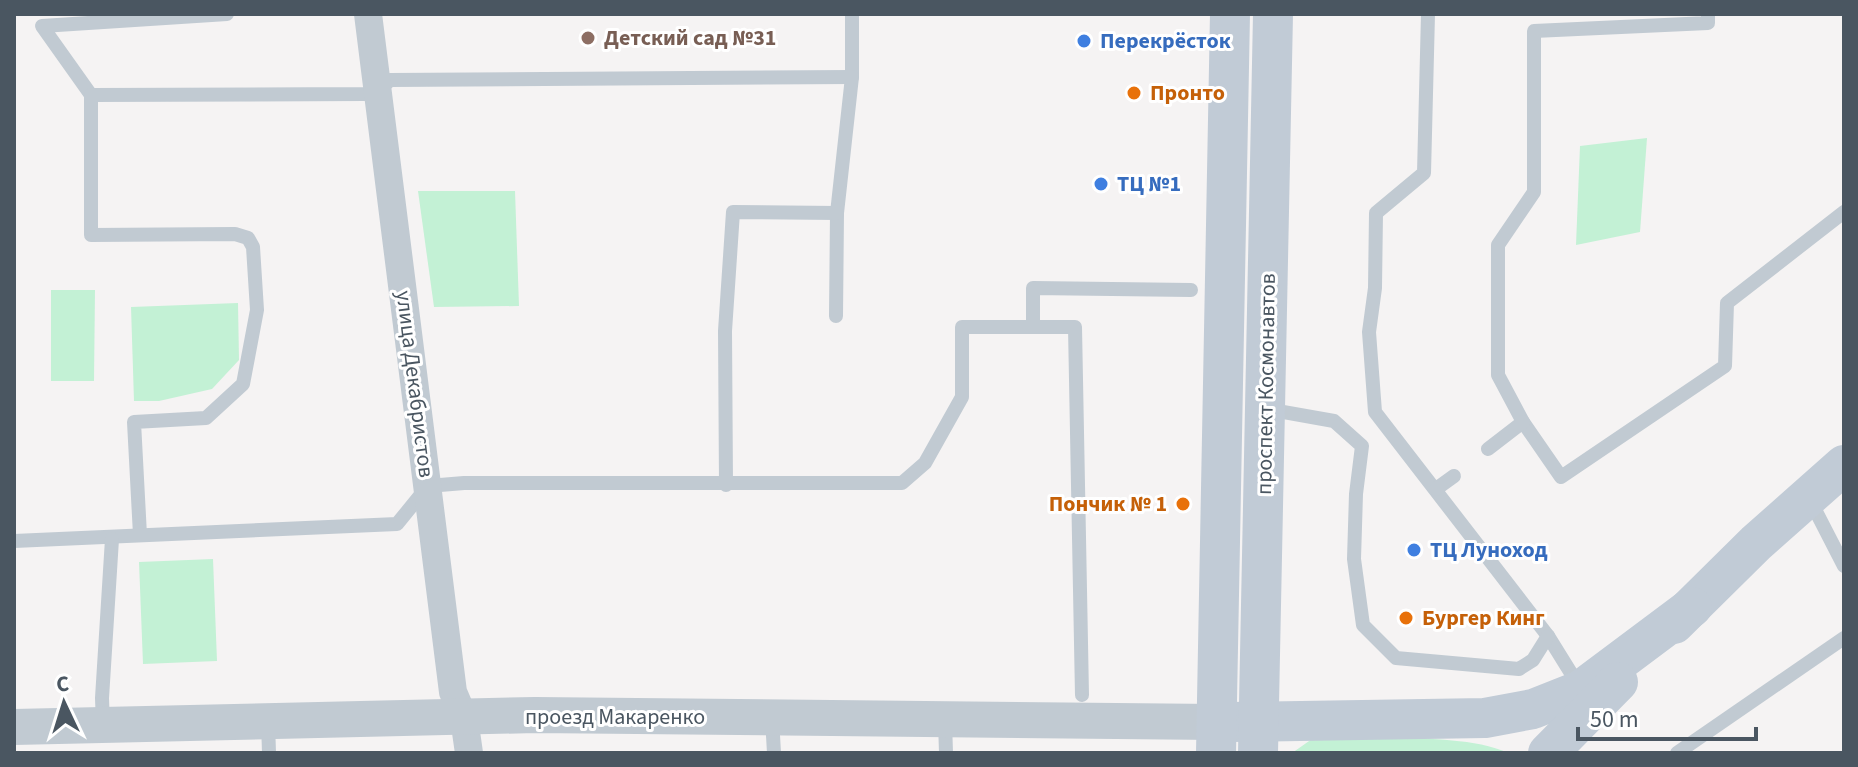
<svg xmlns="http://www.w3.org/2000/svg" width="1858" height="767" viewBox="0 0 1858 767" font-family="'Source Sans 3',sans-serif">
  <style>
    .green { fill: #c3f1d5 }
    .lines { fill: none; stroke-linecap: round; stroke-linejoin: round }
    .service { stroke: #c1cad2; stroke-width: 14 }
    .minor { stroke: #c1cad2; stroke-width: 28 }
    .tertiary { stroke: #c1cad2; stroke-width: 36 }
    .secondary { stroke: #c1cbd6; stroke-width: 40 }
    .education-dot { fill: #8d6e63; stroke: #fff; stroke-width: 3 }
    .shop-dot { fill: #3f7fe0; stroke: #fff; stroke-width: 3 }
    .food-dot { fill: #e8710a; stroke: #fff; stroke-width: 3 }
    .labels { text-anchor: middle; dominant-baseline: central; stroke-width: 6; stroke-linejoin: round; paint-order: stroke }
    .education-label { font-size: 22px; font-weight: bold; fill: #785e54; stroke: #fff; text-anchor: start }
    .shop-label { font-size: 22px; font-weight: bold; fill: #366cbe; stroke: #fff; text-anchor: start }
    .food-label { font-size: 22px; font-weight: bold; fill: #c56008; stroke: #fff; text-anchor: start }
    .street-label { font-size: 22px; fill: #4a5661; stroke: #fff }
  </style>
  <rect width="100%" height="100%" fill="#f5f3f3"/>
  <!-- green -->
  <g class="green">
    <path d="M1647 138 1640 232 1576 245 1580 146Z"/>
    <path d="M418 191H515L519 306 434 307Z"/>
    <path d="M51 290H95L94 381H51Z"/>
    <path d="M238 303 239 360 212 389 159 401H134L131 307Z"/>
    <path d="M213 559 217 661 143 664 139 562Z"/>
    <path d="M1393 736C1431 740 1474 738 1509 753H1292L1312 739Z"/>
  </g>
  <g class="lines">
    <!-- service -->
    <g class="service">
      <path d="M1428 14 1424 173 1376 213 1375 288 1369 332 1375 412 1548 636 1579 686"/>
      <path d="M1708 14V23L1534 31V192L1498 245V375L1523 422 1561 477 1725 366 1727 303 1844 212"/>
      <path d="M91 95 42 26 227 14"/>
      <path d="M836 316 837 213 852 77V14"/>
      <path d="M1033 327V288L1191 290"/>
      <path d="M1266 409 1334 421 1362 446 1356 494 1354 559 1363 625 1396 658 1519 669 1533 660 1548 636"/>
      <path d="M1488 449 1523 422"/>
      <path d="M726 485 725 331 733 212 837 213"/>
      <path d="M1436 489 1454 476"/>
      <path d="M1809 498 1844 566"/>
      <path d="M140 535 134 422 206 418 243 384 257 310 253 247 248 238 235 234 91 235V95L365 94 378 91 390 80 852 77"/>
      <path d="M14 541 397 524 428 486 464 483H902L925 463 962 397V327H1075L1082 695"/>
      <path d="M772 718 774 753"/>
      <path d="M945 721 946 753"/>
      <path d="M268 722 269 753"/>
      <path d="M103 726 102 698 112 539"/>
      <path d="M1677 753 1844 638"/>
    </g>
    <!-- minor -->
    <path class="minor" d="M368 14 453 692 464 718 469 753"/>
    <!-- tertiary -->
    <path class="tertiary" d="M14 727 535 715 1216 722"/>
    <!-- secondary -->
    <g class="secondary">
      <path d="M1674 624 1756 543 1844 465"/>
      <path d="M1232 722 1485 718 1533 709 1581 690 1692 607"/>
      <path d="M1216 753 1230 14"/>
      <path d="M1258 753 1273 14"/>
      <path d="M1548 753 1618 682"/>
    </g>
  </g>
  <!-- markers -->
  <circle class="education-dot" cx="588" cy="38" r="8"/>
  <g class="shop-dot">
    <circle cx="1084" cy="41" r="8"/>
    <circle cx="1101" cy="184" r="8"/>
    <circle cx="1414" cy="550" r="8"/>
  </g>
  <g class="food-dot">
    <circle cx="1134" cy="93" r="8"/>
    <circle cx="1183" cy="504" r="8"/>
    <circle cx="1406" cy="618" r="8"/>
  </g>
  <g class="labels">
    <!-- education labels -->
    <g class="education-label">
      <text x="604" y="38">Детский сад №31</text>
    </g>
    <!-- shop labels -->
    <g class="shop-label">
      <text x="1100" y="41">Перекрёсток</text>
      <text x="1117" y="184">ТЦ №1</text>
      <text x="1430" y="550">ТЦ Луноход</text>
    </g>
    <!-- food labels -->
    <g class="food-label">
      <text x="1150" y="93">Пронто</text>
      <text x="1167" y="504" text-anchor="end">Пончик № 1</text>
      <text x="1422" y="618">Бургер Кинг</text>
    </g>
    <!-- street labels -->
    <g class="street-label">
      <text transform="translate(415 384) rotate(83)">улица Декабристов</text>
      <text transform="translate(1266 384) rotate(-89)">проспект Космонавтов</text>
      <text x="615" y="717">проезд Макаренко</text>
    </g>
  </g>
  <!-- border -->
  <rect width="1858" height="767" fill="none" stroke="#4a5661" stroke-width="32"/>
  <!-- north arrow -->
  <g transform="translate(64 703) rotate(356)" stroke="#ffffff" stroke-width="6" paint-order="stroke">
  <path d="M0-6L14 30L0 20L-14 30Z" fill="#4a5661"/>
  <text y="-12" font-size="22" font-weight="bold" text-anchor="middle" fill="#4a5661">С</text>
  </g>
  <!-- scale -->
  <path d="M1578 727v12h178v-12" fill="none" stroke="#4a5661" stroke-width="4"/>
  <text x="1590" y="727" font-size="24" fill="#4a5661" stroke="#ffffff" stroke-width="6" paint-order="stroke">50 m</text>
</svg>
